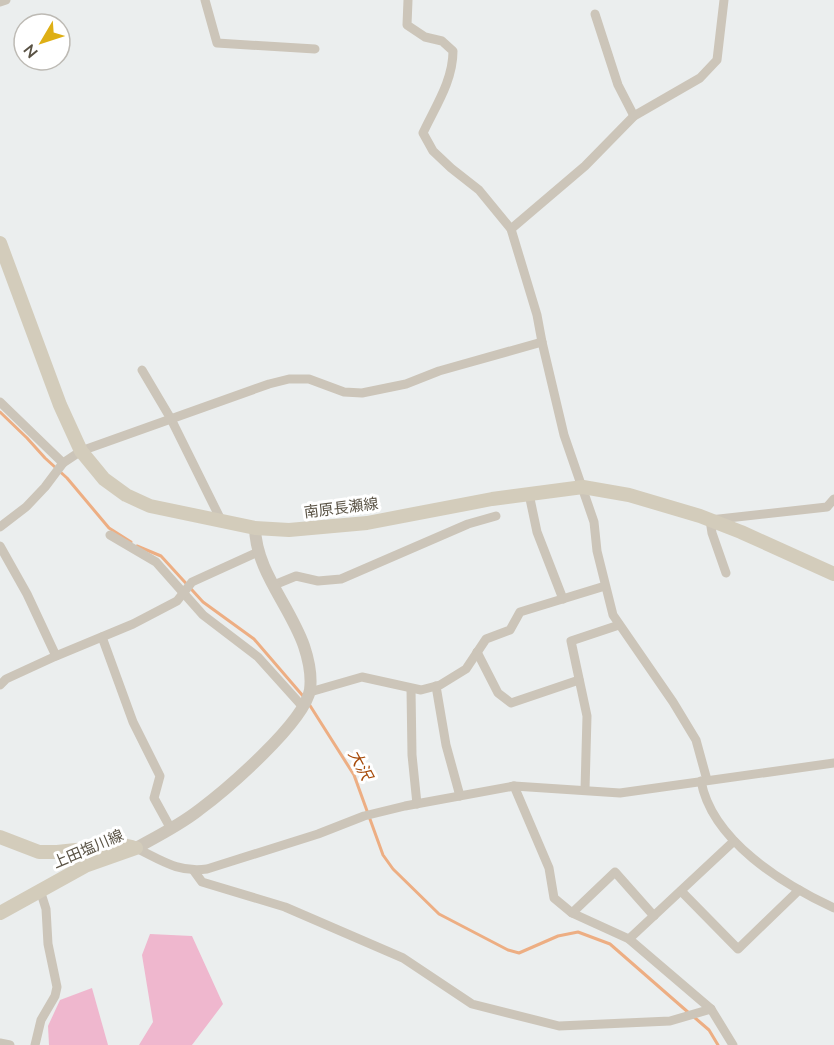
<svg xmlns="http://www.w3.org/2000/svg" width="834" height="1045" viewBox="0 0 834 1045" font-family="'Nunito Sans','Noto Sans JP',sans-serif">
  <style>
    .green { fill: #efb7ce }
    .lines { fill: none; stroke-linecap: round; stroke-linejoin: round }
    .stream { stroke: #edae83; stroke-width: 3 }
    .minor { stroke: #ccc5b9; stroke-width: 9 }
    .tertiary { stroke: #ccc5b9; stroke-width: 12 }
    .secondary { stroke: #d3ccbb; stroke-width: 14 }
    .labels { text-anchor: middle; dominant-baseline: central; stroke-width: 6; stroke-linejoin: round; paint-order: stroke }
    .street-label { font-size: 15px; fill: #595244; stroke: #fff }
    .water-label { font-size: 16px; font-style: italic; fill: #a64a09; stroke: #fff }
  </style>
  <rect width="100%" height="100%" fill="#ebeeee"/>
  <!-- green -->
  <g class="green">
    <path d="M150 934 192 936 223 1004 192 1045H139L153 1022 142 955Z"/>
    <path d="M92 988 108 1045H49L48 1026 60 1000Z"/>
  </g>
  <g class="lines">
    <!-- stream -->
    <g class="stream">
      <path d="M0 412 27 438 45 458 67 478 109 528 131 542"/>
      <path d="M137 546 161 556 203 602 254 639 303 696"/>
      <path d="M309 704 354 775 383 855 393 869 439 914 508 950 519 953 558 936 578 932 610 944 689 1013"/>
      <path d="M694 1017 709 1030 718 1045"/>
    </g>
    <!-- minor -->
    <g class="minor">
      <path d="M205 0 217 43 315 49"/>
      <path d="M408 0 407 25 425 37 442 41 453 51C453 81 435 107 423 133L433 151 451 168 479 190 511 229 537 315 542 342 564 435 594 522 597 551 613 615 673 702 696 740 707 780"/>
      <path d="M0 2 6 0"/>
      <path d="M595 14 618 85 634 116"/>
      <path d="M511 229 585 166 634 116 700 78 717 60 724 0"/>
      <path d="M142 370 171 419 221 520"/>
      <path d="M0 402 63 463"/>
      <path d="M529 494 537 532 563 599"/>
      <path d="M0 527 26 507 45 487 63 463 81 451 269 384 289 379H309L344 392 362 393 406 384 439 371 542 342"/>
      <path d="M110 535 156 562 203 615 258 657 303 707"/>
      <path d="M0 546 27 594 56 656"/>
      <path d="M726 573 712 533 710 520 827 507 834 499"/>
      <path d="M274 585 296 576 318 581 341 579 468 524 496 516"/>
      <path d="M102 637 133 722 160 776 154 798 171 829"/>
      <path d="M477 652 498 693 511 703 579 680"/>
      <path d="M0 685 6 679 56 656 133 624 177 601 192 582 258 552"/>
      <path d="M436 686 446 745 460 796"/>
      <path d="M411 689 412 755 417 804"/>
      <path d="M310 692 362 677 421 690 440 685 466 669 486 639 510 630 520 612 605 586"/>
      <path d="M701 781C712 841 783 884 834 908"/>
      <path d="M514 786 549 868 554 898 572 913 629 939 711 1009 733 1045"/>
      <path d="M585 790 587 716 571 641 619 625"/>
      <path d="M136 848C161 860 178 873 207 869L318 834 364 816 405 806 514 786 620 793 834 763"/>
      <path d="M194 871 202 882 285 907 403 958 472 1004 559 1026 670 1021 711 1009"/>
      <path d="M681 891 738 949 799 890"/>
      <path d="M572 913 615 872 654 916"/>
      <path d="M629 939 734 841"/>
      <path d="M0 1043 10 1045"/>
      <path d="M35 1045 41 1020 55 996 57 987 48 944 46 909 40 890"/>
    </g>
    <!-- tertiary -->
    <path class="tertiary" d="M136 848C158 836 180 825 199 810 227 789 304 723 310 690 312 675 309 661 304 646 290 606 256 571 255 528"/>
    <!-- secondary -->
    <g class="secondary">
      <path d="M0 243 60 405 81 451 104 479 126 495 150 506 255 528 289 530 367 523 492 499 583 487 629 495 700 516 741 532 834 574"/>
      <path d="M0 837 39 852H57L123 845 132 847"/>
      <path d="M0 913 85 866 136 848"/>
    </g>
  </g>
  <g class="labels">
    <!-- street labels -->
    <g class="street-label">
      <text transform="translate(341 508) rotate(-7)">南原長瀬線</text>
      <text transform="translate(88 849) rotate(-23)">上田塩川線</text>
    </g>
    <!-- water labels -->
    <g class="water-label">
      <text transform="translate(360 765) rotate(62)">大沢</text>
    </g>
  </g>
  <!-- north arrow -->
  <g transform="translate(42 42) rotate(231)"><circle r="28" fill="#ffffff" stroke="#bdbab4" stroke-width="1.5"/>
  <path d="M0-4.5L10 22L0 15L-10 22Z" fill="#deaf15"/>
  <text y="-9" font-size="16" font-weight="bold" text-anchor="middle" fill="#595244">N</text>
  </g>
</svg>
